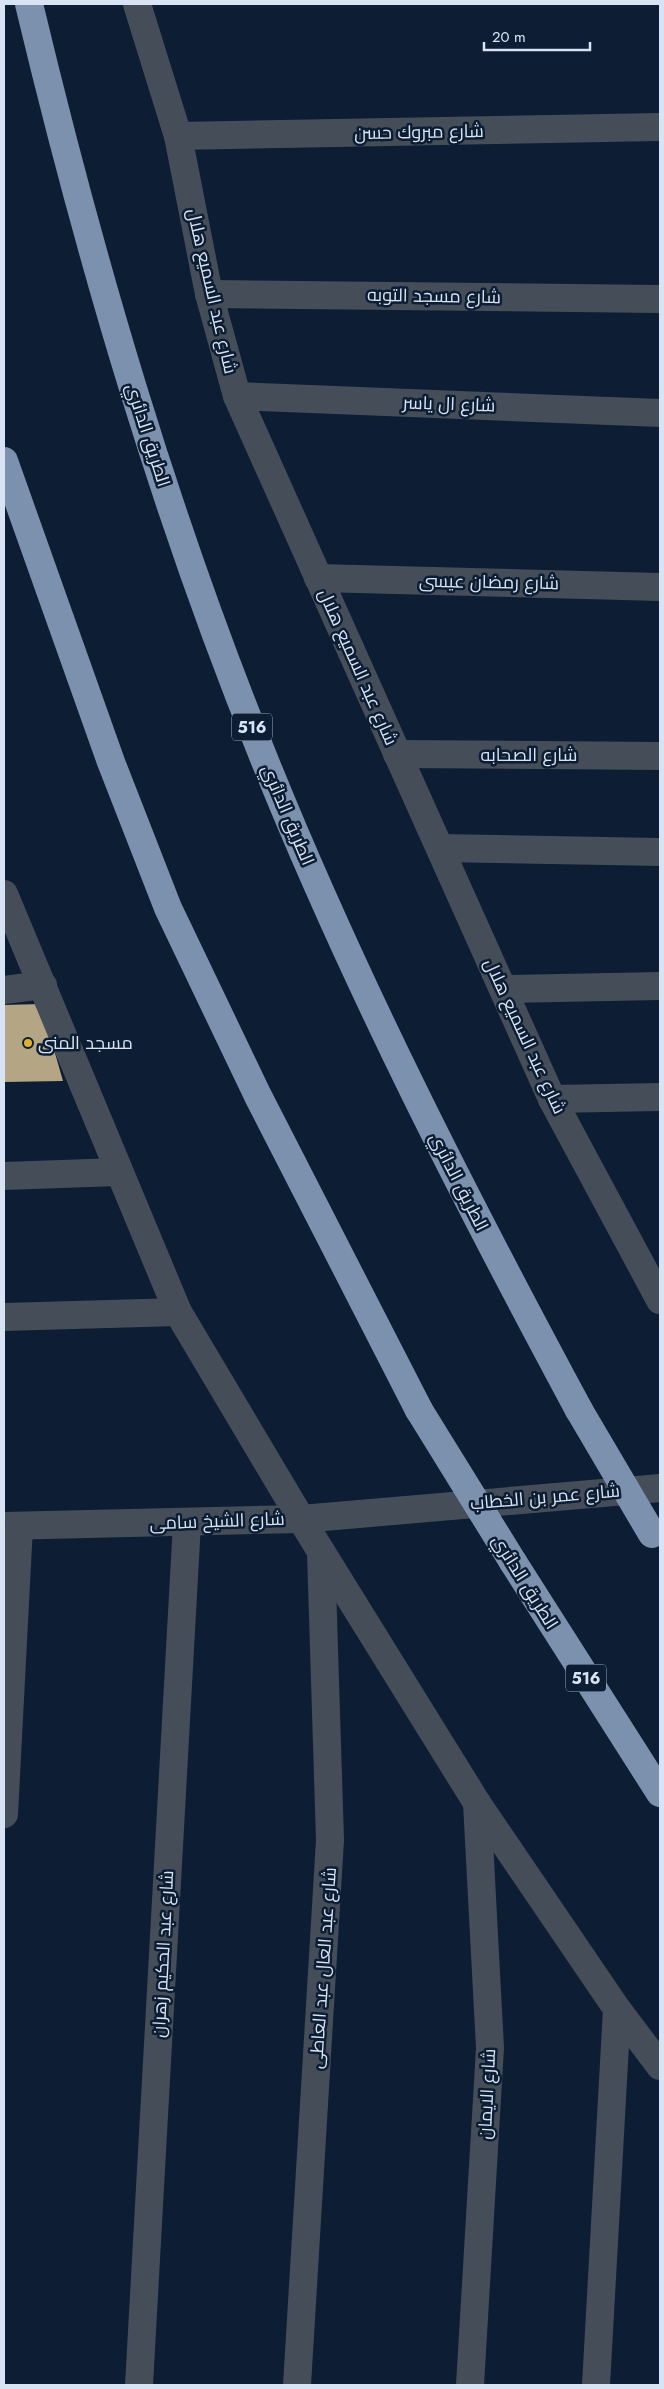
<svg xmlns="http://www.w3.org/2000/svg" width="664" height="2389" viewBox="0 0 664 2389" font-family="Jost,Cairo,sans-serif">
  <style>
    .building { fill: #b4a684 }
    .lines { fill: none; stroke-linecap: round; stroke-linejoin: round }
    .minor { stroke: #454d59; stroke-width: 28 }
    .motorway { stroke: #7b91ad; stroke-width: 28 }
    .motorway-bridge { stroke: #7b91ad; stroke-width: 28 }
    .poi-dot { fill: #ddb133; stroke: #0c1d34; stroke-width: 2 }
    .labels { text-anchor: middle; dominant-baseline: central; stroke-width: 5; stroke-linejoin: round; paint-order: stroke }
    .shield { fill: #0c1d34; stroke: #9ba8ba; stroke-width: 1 }
    .shield-label { font-size: 16px; font-weight: bold; fill: #d8e4f3 }
    .street-label { font-size: 18px; fill: #d8e4f3; stroke: #0c1d34 }
    .poi-label { font-size: 18px; fill: #d8e4f3; stroke: #0c1d34; text-anchor: start }
  </style>
  <rect width="100%" height="100%" fill="#0c1d34"/>
  <!-- building -->
  <path class="building" d="M41 1004 63 1081 4 1082V1005Z"/>
  <g class="lines">
    <!-- minor -->
    <g class="minor">
      <path d="M137 4 178 136 209 294 237 396 552 1099 660 1300"/>
      <path d="M178 136 660 127"/>
      <path d="M209 294 660 299"/>
      <path d="M237 396 660 413"/>
      <path d="M318 578 660 587"/>
      <path d="M397 754 660 756"/>
      <path d="M440 848 660 852"/>
      <path d="M4 894 178 1312 301 1519 477 1803 617 2009 660 2066"/>
      <path d="M503 989 660 986"/>
      <path d="M4 990 43 985"/>
      <path d="M552 1099 660 1097"/>
      <path d="M4 1176 118 1172"/>
      <path d="M4 1317 178 1312"/>
      <path d="M4 1526 301 1519 660 1488"/>
      <path d="M4 1814 19 1526"/>
      <path d="M139 2385 187 1523"/>
      <path d="M297 2385 330 1840 321 1553"/>
      <path d="M470 2385 490 2048 477 1803"/>
      <path d="M596 2385 617 2009"/>
    </g>
    <!-- motorway -->
    <g class="motorway">
      <path d="M29 4C91 263 166 519 267 766 357 988 466 1200 579 1410"/>
      <path d="M4 461 111 762 168 908 258 1096 419 1410"/>
      <path d="M513 1562 660 1793"/>
    </g>
    <!-- motorway-bridge -->
    <g class="motorway-bridge">
      <path d="M419 1410 513 1562"/>
      <path d="M579 1410 652 1534"/>
    </g>
  </g>
  <!-- markers -->
  <circle class="poi-dot" cx="28" cy="1043" r="5"/>
  <g class="labels">
    <!-- shield labels -->
    <g class="shield">
      <rect x="232" y="713.5" width="40" height="27" rx="4"/>
      <rect x="566" y="1664.5" width="40" height="27" rx="4"/>
    </g>
    <g class="shield-label">
      <text x="252" y="727">516</text>
      <text x="586" y="1678">516</text>
    </g>
    <!-- street labels -->
    <g class="street-label">
      <text transform="translate(419 132) rotate(-1)">شارع مبروك حسن</text>
      <text transform="translate(212 291) rotate(77)">شارع عبد السميع هلال</text>
      <text transform="translate(434 296) rotate(1)">شارع مسجد التوبه</text>
      <text transform="translate(449 404) rotate(2)">شارع ال ياسر</text>
      <text transform="translate(148 435) rotate(72)">الطريق الدائري</text>
      <text transform="translate(489 582) rotate(1)">شارع رمضان عيسى</text>
      <text transform="translate(358 667) rotate(66)">شارع عبد السميع هلال</text>
      <text x="529" y="755">شارع الصحابه</text>
      <text transform="translate(288 815) rotate(67)">الطريق الدائري</text>
      <text transform="translate(525 1036) rotate(65)">شارع عبد السميع هلال</text>
      <text transform="translate(459 1182) rotate(63)">الطريق الدائري</text>
      <text transform="translate(545 1497) rotate(-5)">شارع عمر بن الخطاب</text>
      <text transform="translate(217 1521) rotate(-2)">شارع الشيخ سامى</text>
      <text transform="translate(525 1582) rotate(58)">الطريق الدائري</text>
      <text transform="translate(163 1954) rotate(-87)">شارع عبد الحكيم زهران</text>
      <text transform="translate(323 1968) rotate(-86)">شارع عبد العال عبد العاطى</text>
      <text transform="translate(487 2094) rotate(-87)">شارع الايمان</text>
    </g>
    <!-- poi labels -->
    <g class="poi-label">
      <text x="38" y="1043">مسجد المنى</text>
    </g>
  </g>
  <!-- border -->
  <rect width="664" height="2389" fill="none" stroke="#d8e4f3" stroke-width="10"/>
  <!-- scale -->
  <path d="M484 42v8h106v-8" fill="none" stroke="#d8e4f3" stroke-width="2.5"/>
  <text x="492" y="42" font-size="15" fill="#d8e4f3" stroke="#0c1d34" stroke-width="4" paint-order="stroke">20 m</text>
</svg>
